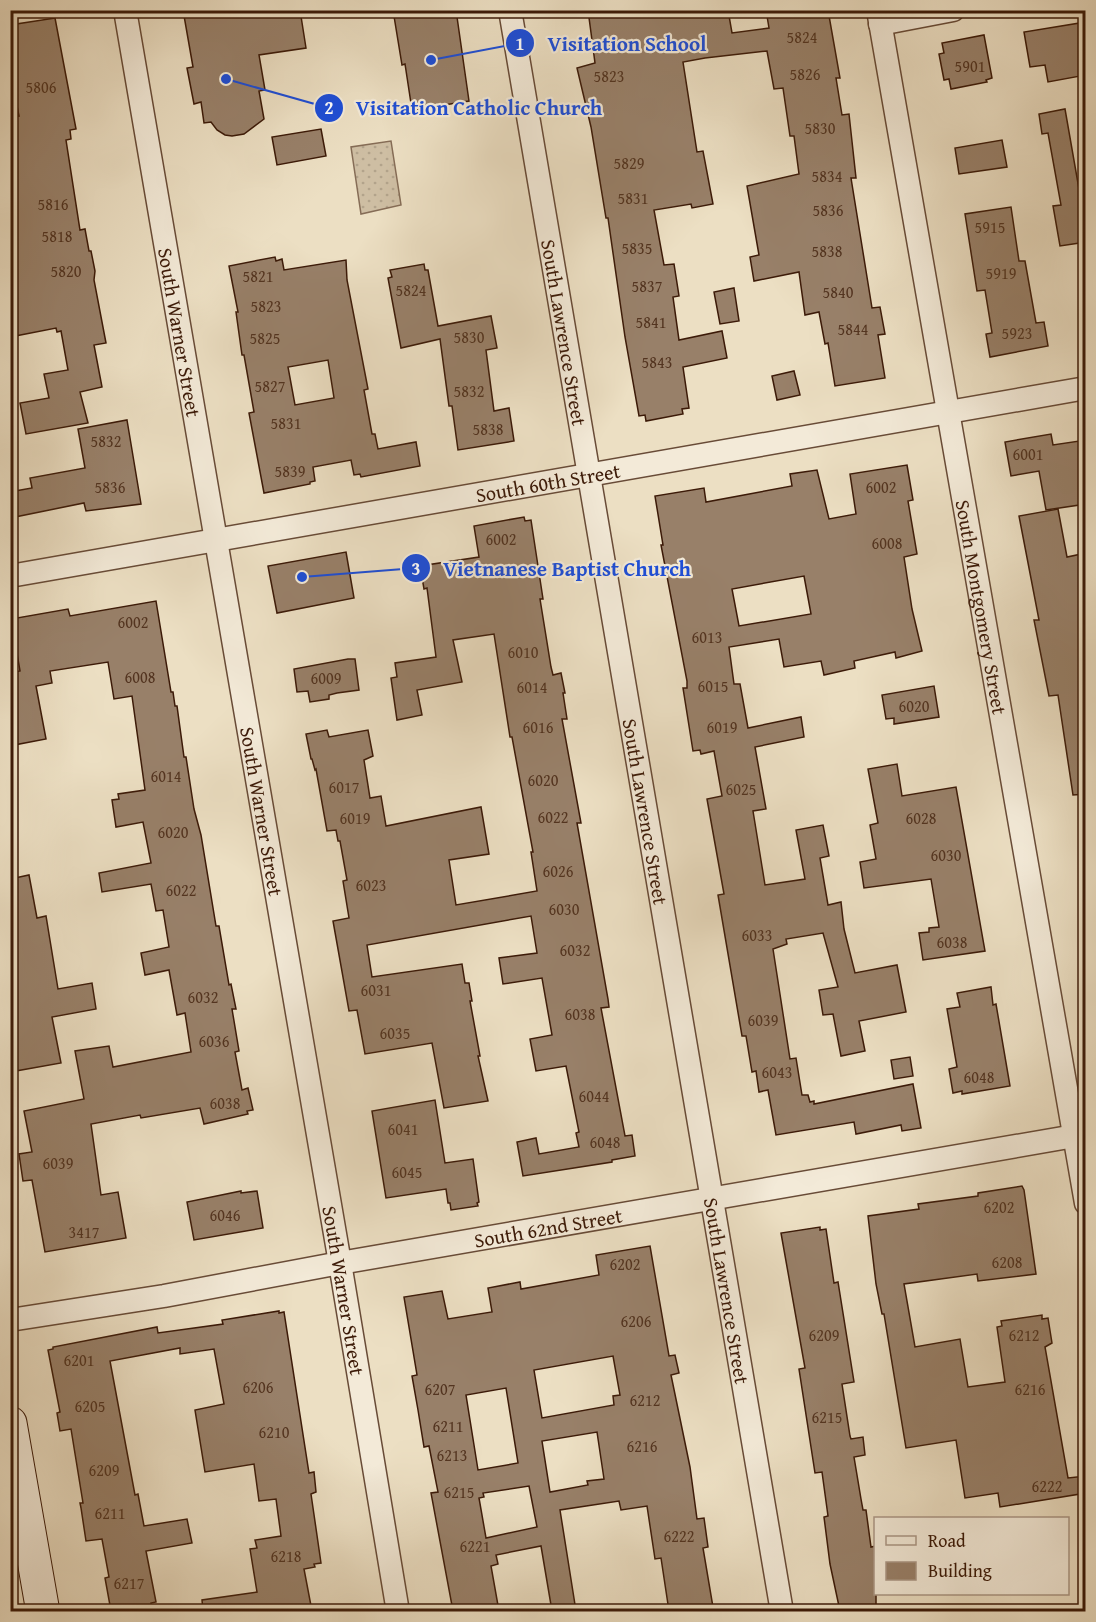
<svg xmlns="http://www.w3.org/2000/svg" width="1096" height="1622" viewBox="0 0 1096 1622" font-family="'Gentium Book Plus',serif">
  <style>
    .park { fill: url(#park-dots); stroke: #856c56; stroke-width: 1.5 }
    .building { fill: #988069; stroke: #3c1a08; stroke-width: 1.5; fill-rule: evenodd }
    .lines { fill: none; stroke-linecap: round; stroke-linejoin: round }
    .street-casing { stroke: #684b37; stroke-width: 25 }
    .secondary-casing { stroke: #3c1a08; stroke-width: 35 }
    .street { stroke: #f3ead8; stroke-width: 22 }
    .secondary { stroke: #f3ead8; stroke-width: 33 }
    .labels { text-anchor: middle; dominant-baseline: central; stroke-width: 4.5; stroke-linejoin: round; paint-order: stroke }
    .number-label { font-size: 16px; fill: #533420 }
    .street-label { font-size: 20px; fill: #3c1a08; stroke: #f3ead8 }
    .leader { fill: none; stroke: #1d4ed8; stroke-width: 2 }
    .callout-dot { fill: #1d4ed8; stroke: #f3ead8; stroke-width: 2 }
    .mark-label { font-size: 18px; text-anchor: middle; font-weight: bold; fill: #fff }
    .callout-label { font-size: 21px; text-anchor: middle; font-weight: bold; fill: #1d4ed8; stroke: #f3ead8; stroke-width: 4.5; stroke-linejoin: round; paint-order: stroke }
  </style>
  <defs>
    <pattern id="park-dots" width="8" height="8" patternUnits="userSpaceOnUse" patternTransform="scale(1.5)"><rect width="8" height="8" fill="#cebea3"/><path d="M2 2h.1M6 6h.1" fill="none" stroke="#b2a38b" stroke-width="1.8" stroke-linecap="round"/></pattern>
  </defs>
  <rect width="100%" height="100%" fill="#ecdfc3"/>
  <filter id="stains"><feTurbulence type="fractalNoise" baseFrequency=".00333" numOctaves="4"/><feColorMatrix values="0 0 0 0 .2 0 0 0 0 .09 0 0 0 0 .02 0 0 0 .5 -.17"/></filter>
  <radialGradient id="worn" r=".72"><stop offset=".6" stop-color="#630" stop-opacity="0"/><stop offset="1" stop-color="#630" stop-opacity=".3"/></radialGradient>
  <!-- park -->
  <path class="park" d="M391 141 401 205 361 214 351 147Z"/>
  <!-- building -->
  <g class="building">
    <path d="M183 10H300L306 48 259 55 265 90 259 91 264 119 244 134 232 136 225 135 217 130 211 122 204 123 201 102 194 104 187 68 193 67Z"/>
    <path d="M393 10H456L469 101 412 110 405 64 402 65Z"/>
    <path d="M588 10H728L732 33 769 28 766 10H828L840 78H836L842 115 849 114 856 178H851L872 308 880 307 885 334 878 335 885 378 835 386 828 343 825 344 819 312 805 315 799 272 754 281 750 257 759 255 747 186 799 174 794 136H790L783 88 774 89 767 51 705 58 683 62 697 152 703 151 713 204 692 208 691 204 654 210 664 265 674 264 679 296 673 297 679 340 722 331 727 358 683 367 689 408 682 409 683 414 646 421 645 415 639 416 625 337 608 218H606L591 127 577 68 595 63Z"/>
    <path d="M55 18 76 129 70 130 71 139 66 140 80 230 85 229 89 251H91L95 271 94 280 106 343 94 345 102 387 80 392 88 423 26 434 20 403 49 398 44 374 68 370 61 331 57 332 56 328 10 337V117L19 116 10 70V25Z"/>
    <path d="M1086 22V75L1048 82 1045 65 1030 67 1024 32Z"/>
    <path d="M984 35 992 78 986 80 987 82 951 89 949 79 944 80 939 54 944 53 942 43Z"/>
    <path d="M1065 109 1086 229V242L1060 246 1053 206 1061 205 1048 133 1042 134 1039 114Z"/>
    <path d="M321 129 326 156 277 165 272 137Z"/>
    <path d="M1002 140 1007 167 959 174 955 148Z"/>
    <path d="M1011 207 1019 261H1025L1036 323 1044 322 1048 346 990 357 986 334 992 333 985 290 977 291 965 214Z"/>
    <path d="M275 257 276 261 282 259 284 270 346 260 347 280 368 389 364 390 372 434H375L378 449 416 442 420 466 361 477 360 474 354 475 351 460 313 467 315 481 310 482V484L264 493 249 413 254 412 244 355H242L236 312H238L229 266ZM328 360 334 398 295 405 288 367Z"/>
    <path d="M424 264 425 270H428L438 326 491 316 497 348 486 350 494 411 509 408 514 441 458 450 452 406H449L440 339 401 348 388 278 392 277 390 270Z"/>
    <path d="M734 288 739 321 720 324 714 292Z"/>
    <path d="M794 371 800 395 777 400 772 376Z"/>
    <path d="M127 420 141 504 86 511 84 503 10 518V492L32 488 30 478 85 468 78 429Z"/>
    <path d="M1051 434 1053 445 1086 440V504L1046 510 1039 471 1011 476 1005 442Z"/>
    <path d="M907 465 913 500 908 501 917 554 904 557 912 609 922 651 896 658 895 652 854 661 855 668 824 675 821 661 784 667 779 639 729 647 734 684H740L748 728 801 717 804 737 755 747 766 809 753 811 765 885 805 879 796 830 823 825 829 856 820 858 828 905 841 902 844 929 855 973 897 965 906 1012 859 1021 865 1051 841 1056 833 1014 823 1015 819 990 838 987 823 933 786 939 787 944 773 949 790 1059 796 1058 802 1095H808L810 1102 814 1101V1104L913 1084 921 1128 902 1131 901 1125 856 1134 854 1122 776 1135 768 1090 759 1092 756 1071 752 1072 746 1036H742L718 895 724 894 707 799 722 796 714 751 701 754 700 750 693 751 683 688H687V681L661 545H663L655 496 704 488 706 502 792 486 790 474 817 470 829 519 856 514 850 474ZM804 576 811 614 739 626 732 589Z"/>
    <path d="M1058 509 1067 557 1086 553V794L1073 795 1058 695 1049 696 1034 620H1039L1019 516Z"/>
    <path d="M524 517 525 521 531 520 543 599H540L551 667 553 675 561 673 565 693H563L567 719H562L581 823H577L608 999 609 1007 601 1008 625 1136 632 1135 635 1156 612 1160V1162L523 1176 517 1142 536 1138 539 1154 579 1147 576 1133 579 1132 566 1066 536 1071 530 1039 552 1035 542 978 503 984 499 958 537 953 531 916 367 945 372 977 462 964 465 983H469L472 1001H470L480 1056H478L488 1101 444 1108 432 1043 365 1054 357 1010 349 1011 333 921 349 918 343 881 347 880 340 841H338L336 830 327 831 316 769 315 770 312 759H311L306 734 327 730 329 737 368 730 373 756 364 760 370 798 381 796 386 826 481 807 489 854 449 860 456 905 537 891 531 852H533L512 737H510L494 634 453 640 462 682 417 690 422 715 397 720 391 678 397 677 395 663 436 657 427 588 424 589 420 566 479 557 474 526Z"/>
    <path d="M346 552 354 598 277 613 268 566Z"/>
    <path d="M156 601 171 692H173L175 706H177L184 757H186L194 809 201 835 216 926H219L229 985 231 984 236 1009H232L239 1051 235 1052 242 1090 248 1088 253 1110 247 1111 248 1114 204 1124 200 1108 141 1118 140 1115 91 1124 101 1195 118 1192 126 1238 45 1252 32 1180 23 1181 19 1154 32 1152 24 1111 84 1099 75 1051 109 1046 113 1067 191 1052 185 1013 177 1015 169 970 145 975 141 953 169 947 163 910 156 911 151 884 102 892 99 873 151 863 143 822 116 827 112 800 119 799 118 794 145 790 132 696 114 699 108 662 50 671 52 683 36 686 46 739 14 745 10 722V673L20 671 11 619 68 609 70 616Z"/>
    <path d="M348 659H355L359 690 337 693 329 695V699L310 702 308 691 297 692 294 669Z"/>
    <path d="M934 686 939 717 894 724V718L886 719 882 695Z"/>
    <path d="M897 764 902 796 956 787 985 951 923 960 919 933 929 932V928L939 927 931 879 864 888 860 862 876 859 870 825 878 823 868 769Z"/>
    <path d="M29 875 37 918 46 916 58 989 92 983 96 1009 52 1017 61 1063 10 1072V879Z"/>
    <path d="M991 987 993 1005 996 1004 1010 1086 962 1094V1091L953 1093 949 1069 957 1067 947 1009 960 1007 957 993Z"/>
    <path d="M910 1057 913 1076 894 1079 891 1060Z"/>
    <path d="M435 1100 445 1163 473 1159 479 1202 477 1203 478 1206 451 1210 450 1203H448L446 1189 386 1198 372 1111Z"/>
    <path d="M1022 1186 1024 1190 1036 1274 978 1281 977 1274 904 1284 915 1347 960 1339 968 1387 1005 1382 997 1327 1002 1326 1001 1321 1042 1315V1319L1048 1318 1052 1343 1045 1347 1068 1478 1086 1476V1493L1000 1507 998 1493 965 1498 956 1440 906 1448 884 1314H882L876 1284 868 1216 919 1209 918 1204 978 1196V1193Z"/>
    <path d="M241 1191V1193L257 1191 263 1228 194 1240 187 1202Z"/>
    <path d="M820 1227V1230L826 1229 834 1283 838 1282 854 1382 842 1384 850 1436 851 1439 863 1437 865 1455 854 1457 861 1499 863 1510H866L871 1547 876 1546V1611H840L830 1564 824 1517 828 1516 822 1472 815 1473 799 1369 805 1368 781 1233Z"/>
    <path d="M650 1246 669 1356 675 1355 679 1373 671 1375 690 1467 697 1519 704 1518 708 1547 703 1548 713 1607 685 1611H669L661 1558 655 1559 647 1506 621 1510 619 1501 560 1510 576 1611H552L541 1546 496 1555 498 1564 491 1566 499 1611H453L431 1493 438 1492 429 1446 424 1447 418 1410 412 1376 417 1375 404 1297 442 1291 448 1319 492 1312 488 1288 520 1282 521 1289 599 1275 596 1255ZM613 1356 620 1395 613 1396 614 1405 542 1418 534 1370ZM506 1388 518 1463 478 1470 466 1395ZM597 1432 604 1479 587 1481 588 1485 550 1492 542 1441ZM529 1486 537 1527 486 1538 479 1498 484 1497 483 1493Z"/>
    <path d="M279 1311V1313L284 1312 309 1473 314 1472 316 1492 311 1494 321 1563 314 1564 315 1567 304 1569 312 1611H203L202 1600 257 1592 250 1549 257 1548 255 1540 281 1536 276 1499 259 1501 254 1464 205 1472 195 1410 224 1404 214 1349 180 1354V1348L110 1361 135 1495 138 1494 144 1526 187 1519 192 1543 146 1551 156 1602 151 1603 152 1611H111L105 1578 109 1577 102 1539 86 1541 81 1508 80 1503H83L71 1429 60 1431 57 1413 60 1412 48 1350 53 1349V1347L157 1327 158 1333 223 1324 222 1320Z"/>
  </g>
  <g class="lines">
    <!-- street casing -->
    <g class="street-casing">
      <g id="street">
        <path id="s1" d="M125 10 340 1263 398 1612"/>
        <path id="s2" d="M510 10 782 1612"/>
        <path id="s3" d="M878 10 1086 1203"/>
        <path d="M880 24 953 10"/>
        <path id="s4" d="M10 576 1086 388"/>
        <path id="s5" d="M10 1320 164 1296 340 1263 1086 1134"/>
      </g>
    </g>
    <!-- secondary casing -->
    <g class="secondary-casing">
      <path id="secondary" d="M10 1423 43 1612"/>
    </g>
    <!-- street -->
    <use href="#street" class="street"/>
    <!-- secondary -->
    <use href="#secondary" class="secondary"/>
  </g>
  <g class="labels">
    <!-- number labels -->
    <g class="number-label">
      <text x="802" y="37">5824</text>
      <text x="970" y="66">5901</text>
      <text x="805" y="74">5826</text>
      <text x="609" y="76">5823</text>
      <text x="41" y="87">5806</text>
      <text x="820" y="128">5830</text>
      <text x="629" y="163">5829</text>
      <text x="827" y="176">5834</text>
      <text x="633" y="198">5831</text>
      <text x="53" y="204">5816</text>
      <text x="828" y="210">5836</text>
      <text x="990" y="227">5915</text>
      <text x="57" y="236">5818</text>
      <text x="637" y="248">5835</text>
      <text x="827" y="251">5838</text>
      <text x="66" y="271">5820</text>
      <text x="1001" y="273">5919</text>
      <text x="258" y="276">5821</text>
      <text x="647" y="286">5837</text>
      <text x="411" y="290">5824</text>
      <text x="838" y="292">5840</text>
      <text x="266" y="306">5823</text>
      <text x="651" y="322">5841</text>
      <text x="853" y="329">5844</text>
      <text x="1017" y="333">5923</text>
      <text x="469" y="337">5830</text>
      <text x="265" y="338">5825</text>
      <text x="657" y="362">5843</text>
      <text x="270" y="386">5827</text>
      <text x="469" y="391">5832</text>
      <text x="286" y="423">5831</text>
      <text x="488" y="429">5838</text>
      <text x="106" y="441">5832</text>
      <text x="1028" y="454">6001</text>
      <text x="290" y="471">5839</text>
      <text x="110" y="487">5836</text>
      <text x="881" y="487">6002</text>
      <text x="501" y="539">6002</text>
      <text x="887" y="543">6008</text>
      <text x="133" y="622">6002</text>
      <text x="707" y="637">6013</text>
      <text x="523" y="652">6010</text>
      <text x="140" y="677">6008</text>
      <text x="326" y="678">6009</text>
      <text x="713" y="686">6015</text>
      <text x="532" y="687">6014</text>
      <text x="914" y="706">6020</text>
      <text x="538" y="727">6016</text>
      <text x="722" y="727">6019</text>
      <text x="166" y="776">6014</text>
      <text x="543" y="780">6020</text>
      <text x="344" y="787">6017</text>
      <text x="741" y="789">6025</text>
      <text x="553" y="817">6022</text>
      <text x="355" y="818">6019</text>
      <text x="921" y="818">6028</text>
      <text x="173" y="832">6020</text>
      <text x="946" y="855">6030</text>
      <text x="558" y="871">6026</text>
      <text x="371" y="885">6023</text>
      <text x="181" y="890">6022</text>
      <text x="564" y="909">6030</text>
      <text x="757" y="935">6033</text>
      <text x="952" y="942">6038</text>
      <text x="575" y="950">6032</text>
      <text x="376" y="990">6031</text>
      <text x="203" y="997">6032</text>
      <text x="580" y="1014">6038</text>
      <text x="763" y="1020">6039</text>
      <text x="395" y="1033">6035</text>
      <text x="214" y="1041">6036</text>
      <text x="777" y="1072">6043</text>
      <text x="979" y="1077">6048</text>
      <text x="594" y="1096">6044</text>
      <text x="225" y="1103">6038</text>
      <text x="403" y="1129">6041</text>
      <text x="605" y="1142">6048</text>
      <text x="58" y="1163">6039</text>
      <text x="407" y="1172">6045</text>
      <text x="999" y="1207">6202</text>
      <text x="225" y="1215">6046</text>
      <text x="84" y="1232">3417</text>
      <text x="1007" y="1262">6208</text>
      <text x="625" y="1264">6202</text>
      <text x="636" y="1321">6206</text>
      <text x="824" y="1335">6209</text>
      <text x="1024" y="1335">6212</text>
      <text x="79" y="1360">6201</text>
      <text x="258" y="1387">6206</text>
      <text x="440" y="1389">6207</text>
      <text x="1030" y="1389">6216</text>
      <text x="645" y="1400">6212</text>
      <text x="90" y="1406">6205</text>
      <text x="827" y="1417">6215</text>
      <text x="448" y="1426">6211</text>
      <text x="274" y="1432">6210</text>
      <text x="642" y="1446">6216</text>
      <text x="452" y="1455">6213</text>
      <text x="104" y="1470">6209</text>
      <text x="1047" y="1486">6222</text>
      <text x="459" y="1492">6215</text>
      <text x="110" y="1513">6211</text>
      <text x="679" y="1536">6222</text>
      <text x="475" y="1546">6221</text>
      <text x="286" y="1556">6218</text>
      <text x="129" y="1583">6217</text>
    </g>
    <!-- street labels -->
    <g class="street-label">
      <text stroke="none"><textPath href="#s1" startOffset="327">South Warner Street</textPath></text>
      <text stroke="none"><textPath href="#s2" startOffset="327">South Lawrence Street</textPath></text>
      <text stroke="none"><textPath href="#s4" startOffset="546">South 60th Street</textPath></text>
      <text stroke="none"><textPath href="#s3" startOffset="606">South Montgomery Street</textPath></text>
      <text stroke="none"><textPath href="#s1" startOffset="813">South Warner Street</textPath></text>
      <text stroke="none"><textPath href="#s2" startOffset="813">South Lawrence Street</textPath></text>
      <text stroke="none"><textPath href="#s5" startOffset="546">South 62nd Street</textPath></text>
      <text stroke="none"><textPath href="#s1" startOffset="1299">South Warner Street</textPath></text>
      <text stroke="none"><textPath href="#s2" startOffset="1299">South Lawrence Street</textPath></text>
    </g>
  </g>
  <!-- callouts -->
  <path class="leader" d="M431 60L520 43M226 79L329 108M302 577L416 568"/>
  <g class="callout-dot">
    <circle cx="431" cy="60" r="6"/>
    <circle cx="226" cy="79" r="6"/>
    <circle cx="302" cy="577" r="6"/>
    <circle cx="520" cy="43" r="15"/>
    <circle cx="329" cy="108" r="15"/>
    <circle cx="416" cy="568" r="15"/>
  </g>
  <g class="mark-label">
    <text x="520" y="50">1</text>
    <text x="329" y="114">2</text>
    <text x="416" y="575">3</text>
  </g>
  <g class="callout-label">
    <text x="627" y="51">Visitation School</text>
    <text x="479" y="115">Visitation Catholic Church</text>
    <text x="567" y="576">Vietnanese Baptist Church</text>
  </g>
  <!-- margin -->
  <rect width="1096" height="1622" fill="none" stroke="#ecdfc3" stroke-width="36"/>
  <rect x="12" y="12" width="1072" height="1598" fill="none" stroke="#3c1a08" stroke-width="3"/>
  <rect x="18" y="18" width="1060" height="1586" fill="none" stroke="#3c1a08" stroke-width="1.5"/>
  <!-- legend -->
  <rect x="874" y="1517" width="195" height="78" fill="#f3ead8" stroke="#aa9785" stroke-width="1.5"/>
  <rect x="886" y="1536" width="30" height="9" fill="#f3ead8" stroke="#aa9785" stroke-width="1.5"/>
  <text x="928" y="1547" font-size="18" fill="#3c1a08">Road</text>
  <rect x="886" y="1562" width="30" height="18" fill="#988069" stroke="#aa9785" stroke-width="1.5"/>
  <text x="928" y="1577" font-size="18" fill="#3c1a08">Building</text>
  <rect width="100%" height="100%" filter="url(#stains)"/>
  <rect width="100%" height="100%" fill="url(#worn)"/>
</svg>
